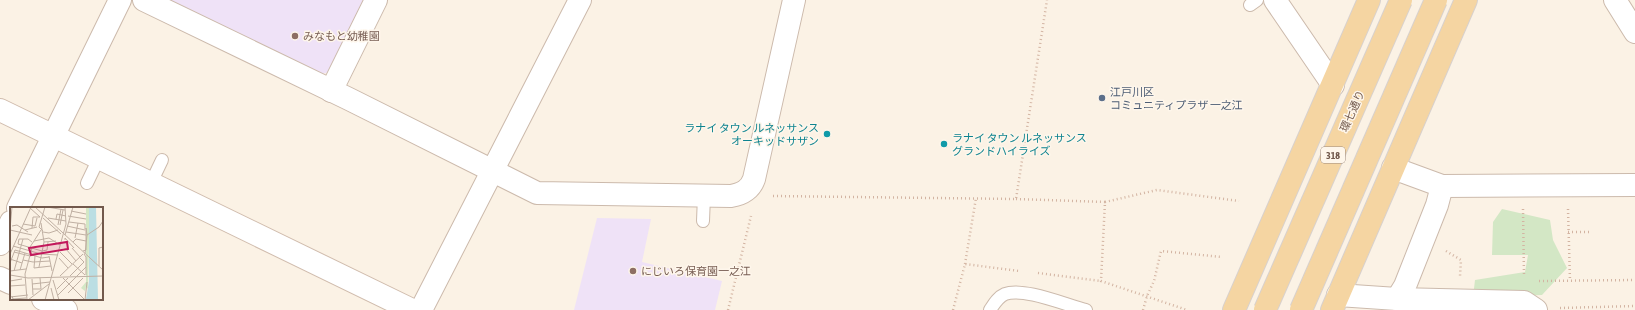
<svg xmlns="http://www.w3.org/2000/svg" width="1635" height="310" viewBox="0 0 1635 310" font-family="'Asap Condensed','Noto Sans JP',sans-serif">
  <style>
    .education { fill: #efe2f7 }
    .green { fill: #d3e7c5 }
    .lines { fill: none; stroke-linecap: round; stroke-linejoin: round }
    .lane-casing { stroke: #ccbaac; stroke-width: 14 }
    .street-casing { stroke: #ccbaac; stroke-width: 24 }
    .secondary-casing { stroke: #d0bcad; stroke-width: 24 }
    .primary-casing { stroke: #d8d1cd; stroke-width: 24 }
    .path { stroke: #d3b4a2; stroke-width: 2.5; stroke-dasharray: 1 3; stroke-linecap: butt }
    .lane { stroke: #fff; stroke-width: 12 }
    .street { stroke: #fff; stroke-width: 22 }
    .secondary { stroke: #fff; stroke-width: 22 }
    .primary { stroke: #f5d5a2; stroke-width: 22 }
    .primary-bridge-casing { stroke: #d8d1cd; stroke-width: 24; stroke-linecap: butt }
    .primary-bridge { stroke: #f5d5a2; stroke-width: 22 }
    .education-dot { fill: #8d6e63; stroke: #fef6eb; stroke-width: 1.5 }
    .service-dot { fill: #5c6f8a; stroke: #fef6eb; stroke-width: 1.5 }
    .culture-dot { fill: #0f9aa8; stroke: #fef6eb; stroke-width: 1.5 }
    .labels { text-anchor: middle; dominant-baseline: central; stroke-width: 3; stroke-linejoin: round; paint-order: stroke }
    .shield { fill: #fef6eb; stroke: #9c887c; stroke-width: 1 }
    .shield-label { font-size: 10px; font-weight: bold; fill: #72594c }
    .education-label { font-size: 11px; fill: #785e54; stroke: #fef6eb; text-anchor: start }
    .service-label { font-size: 11px; fill: #4e5e75; stroke: #fef6eb; text-anchor: start }
    .street-label { font-size: 11px; fill: #72594c; stroke: #fef6eb }
    .culture-label { font-size: 11px; fill: #0d838f; stroke: #fef6eb; text-anchor: end }
    .inset-road { fill: none; stroke: #c0b0a3; stroke-width: 1 }
    .view { fill: #c2185b; fill-opacity: 0.15; stroke: #c2185b; stroke-width: 2 }
    .inset-edge { fill: none; stroke: #72594c; stroke-width: 2 }
  </style>
  <rect width="100%" height="100%" fill="#fbf2e5"/>
  <!-- education -->
  <g class="education">
    <path d="M170 0H364L329 72 322 74Z"/>
    <path d="M597 218 651 219 642 262 722 281 715 310H574Z"/>
  </g>
  <!-- green -->
  <path class="green" d="M1502 209 1550 220 1553 240 1567 268 1542 295 1473 297 1475 280 1525 272 1528 255H1492L1493 222Z"/>
  <g class="lines">
    <!-- lane casing -->
    <g class="lane-casing">
      <g id="lane">
        <path d="M1250 5 1257 0"/>
        <path d="M87 183 99 158"/>
        <path d="M151 183 162 160"/>
        <path d="M703 221 704 196"/>
        <path d="M990 310C994 304 998 297 1005 294 1023 287 1066 305 1086 310"/>
      </g>
    </g>
    <!-- street casing -->
    <g class="street-casing">
      <g id="street">
        <path d="M144 0 349 99 537 193 731 196C742 194 750 190 754 179L794 0"/>
        <path d="M1275 0 1333 85"/>
        <path d="M1615 0 1635 32"/>
        <path d="M331 91 376 0"/>
        <path d="M1393 168 1442 186 1635 185"/>
        <path d="M18 208 120 0"/>
        <path d="M0 244 11 222"/>
        <path d="M0 278 11 283"/>
        <path d="M1338 295 1397 299 1524 302 1536 310"/>
        <path d="M43 299 66 310"/>
        <path d="M1397 299 1405 286 1437 205 1442 186"/>
        <path d="M421 310 580 0"/>
      </g>
    </g>
    <!-- secondary casing -->
    <g class="secondary-casing">
      <path id="secondary" d="M0 110 412 310"/>
    </g>
    <!-- primary casing -->
    <g class="primary-casing">
      <g id="primary">
        <path d="M1234 310 1369 0"/>
        <path d="M1332 310 1466 0"/>
      </g>
    </g>
    <!-- path -->
    <g class="path">
      <path d="M773 196 1016 199 1047 0"/>
      <path d="M1016 199 1105 202 1101 281 1187 310"/>
      <path d="M1105 202 1157 190 1239 201"/>
      <path d="M1523 209 1524 276"/>
      <path d="M1568 209 1570 281"/>
      <path d="M1568 232H1589"/>
      <path d="M1446 251 1461 260 1460 276"/>
      <path d="M965 264 976 198"/>
      <path d="M1038 273 1101 281"/>
      <path d="M1539 281 1635 280"/>
      <path d="M1560 308 1635 306"/>
      <path d="M728 310 751 216"/>
      <path d="M953 310 965 264 1019 271"/>
      <path d="M1143 310 1147 296 1154 281 1161 251 1222 257"/>
    </g>
    <!-- lane -->
    <use href="#lane" class="lane"/>
    <!-- street -->
    <use href="#street" class="street"/>
    <!-- secondary -->
    <use href="#secondary" class="secondary"/>
    <!-- primary -->
    <use href="#primary" class="primary"/>
    <!-- primary-bridge casing -->
    <g class="primary-bridge-casing">
      <g id="primary-bridge">
        <path d="M1265 310 1401 0"/>
        <path d="M1301 310 1436 0"/>
      </g>
    </g>
    <!-- primary-bridge -->
    <use href="#primary-bridge" class="primary-bridge"/>
  </g>
  <!-- markers -->
  <g class="education-dot">
    <circle cx="295" cy="36" r="4"/>
    <circle cx="633" cy="271" r="4"/>
  </g>
  <circle class="service-dot" cx="1102" cy="98" r="4"/>
  <g class="culture-dot">
    <circle cx="827" cy="134" r="4"/>
    <circle cx="944" cy="144" r="4"/>
  </g>
  <g class="labels">
    <!-- shield labels -->
    <rect class="shield" x="1321" y="147" width="24" height="16" rx="3"/>
    <g class="shield-label">
      <text x="1333" y="155">318</text>
    </g>
    <!-- education labels -->
    <g class="education-label">
      <text x="303" y="36">みなもと幼稚園</text>
      <text x="641" y="271">にじいろ保育園一之江</text>
    </g>
    <!-- service labels -->
    <g class="service-label">
      <text x="1110" y="92">江戸川区<tspan x="1110" dy="13">コミュニティプラザ 一之江</tspan></text>
    </g>
    <!-- street labels -->
    <g class="street-label">
      <text transform="translate(1352 111) rotate(-66)">環七通り</text>
    </g>
    <!-- culture labels -->
    <g class="culture-label">
      <text x="819" y="128">ラナイ タウン ルネッサンス<tspan x="819" dy="13">オーキッドサザン</tspan></text>
      <text x="952" y="138" text-anchor="start">ラナイ タウン ルネッサンス<tspan x="952" dy="13">グランドハイライズ</tspan></text>
    </g>
  </g>
  <!-- overview -->
  <g transform="translate(10 207)">
    <rect width="93" height="93" fill="#fbf2e5"/>
    <path d="M76 0H79V35L78 82 76 79 75 84 71 81 76 75Z" fill="#d3e7c5"/>
    <path d="M79 0H86L88 93 76 92 79 74Z" fill="#bbdee3"/>
    <path class="inset-road" d="M25 0 93 63M37 0 55 3M20 1 30 10M61 4 76 7M58 9 76 12M33 11 51 27M38 11 56 14M46 12 47 7 56 9M59 15 75 17V22M13 17 25 19 27 11M48 18 51 2M50 18 53 3M2 19 7 18 18 25M57 19 75 23M22 21 23 10H30M0 22 2 0M0 23 22 28M15 23 27 20M33 24 29 20 35 0M33 25 39 26 48 23M56 25 76 28M55 28 63 0M77 28 89 20 93 14M65 31 68 16M9 32 8 37 32 44 37 43 38 35M9 32H18L22 35M55 33V31L64 41M24 34 31 23M34 35 46 34M63 35 66 32 76 34M3 39 31 47 48 48M20 40 24 34 39 31 50 38M62 41 70 50M51 43 56 42 66 54M73 44 76 43V21L77 28 75 47M4 45 20 49M50 45 62 57M0 47 21 0M74 47 76 50V68M25 49 24 61 41 59M39 49 42 64M49 51 58 61M0 52 12 56M13 53 23 55 40 54M0 56 5 43 32 51 39 50M63 57 75 68M89 59V41L93 40M29 60 34 35 31 16M10 63 15 46M0 64 16 62M4 64 13 32M0 68 18 71 93 69M50 69 73 47M60 69 74 55 70 51M53 71 75 93M22 72 23 88M43 73 49 93M0 74 12 72M22 77 40 75M0 79 15 78M41 81 44 93M23 82H31L30 71M47 82 58 71M58 86 73 71M48 88 76 60M2 89 3 92 16 91M0 90 18 88M17 93 15 67 22 41M18 93 39 77M35 93 56 17 55 0M75 93 77 75"/>
    <path class="view" d="M57 35 58 42 21 48 19 41Z"/>
    <rect width="93" height="93" class="inset-edge"/>
  </g>
</svg>
